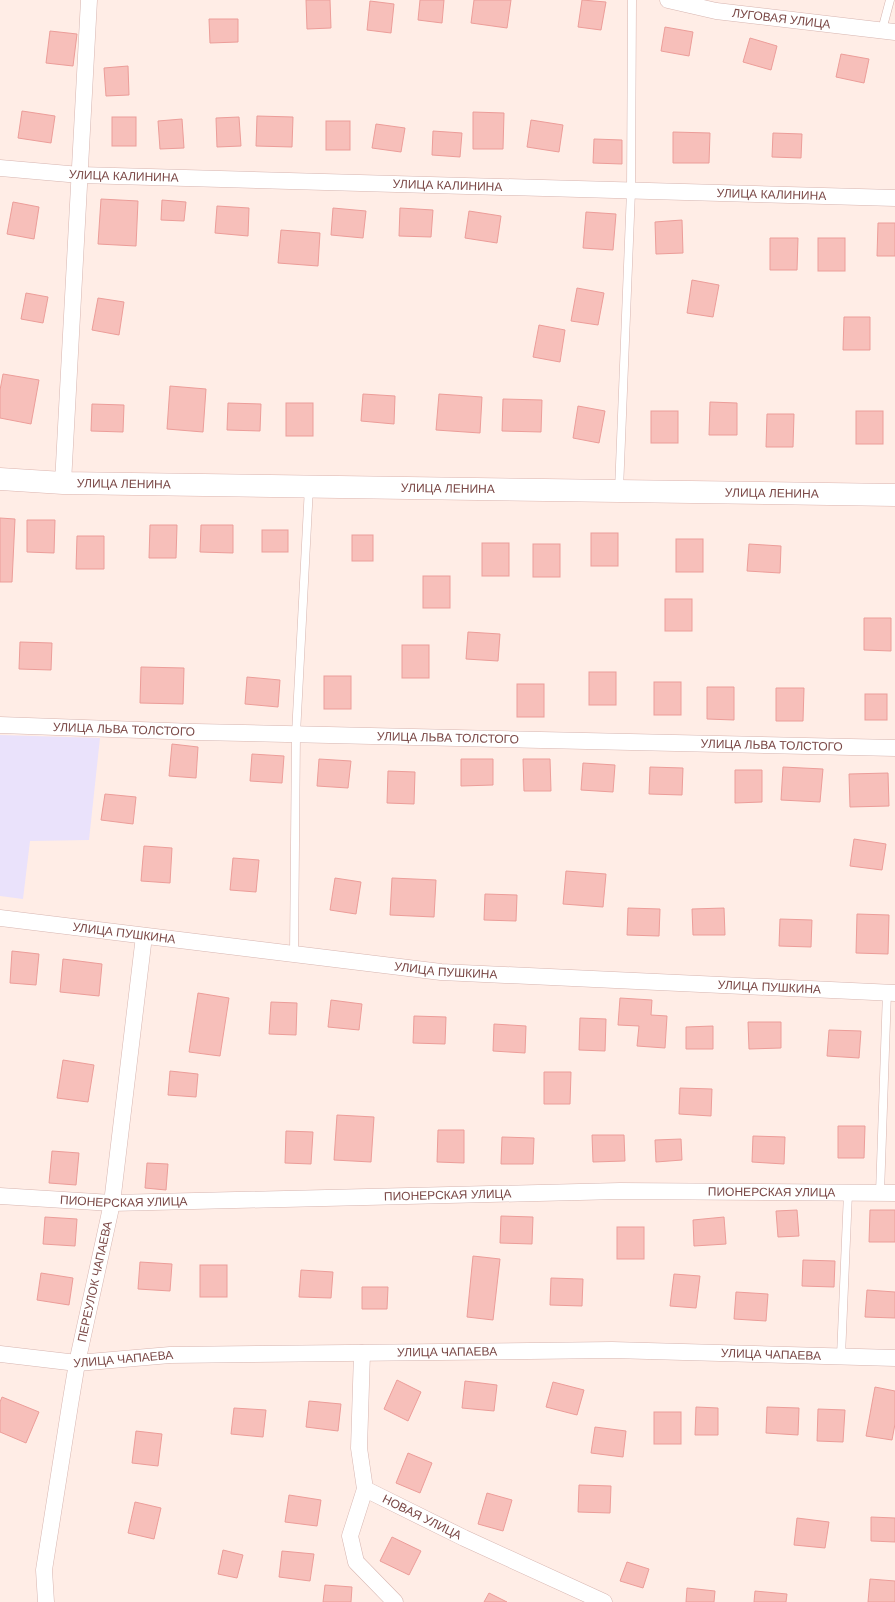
<svg xmlns="http://www.w3.org/2000/svg" width="895" height="1602" viewBox="0 0 895 1602" font-family="Arial,sans-serif">
  <style>
    .education { fill: #eae2fb }
    .building { fill: #f7bfba; stroke: #ec9d99 }
    .lines { fill: none; stroke-linecap: round; stroke-linejoin: round }
    .lane-casing { stroke: #d7b5b0; stroke-width: 9 }
    .street-casing { stroke: #d7b5b0; stroke-width: 17 }
    .secondary-casing { stroke: #dcb4ae; stroke-width: 23 }
    .lane { stroke: #fff; stroke-width: 8 }
    .street { stroke: #fff; stroke-width: 16 }
    .secondary { stroke: #fff; stroke-width: 22 }
    .labels { text-anchor: middle; dominant-baseline: central; stroke-width: 3.5; stroke-linejoin: round; paint-order: stroke }
    .street-label { font-size: 12px; fill: #7b4947; stroke: #fff3ef }
  </style>
  <rect width="100%" height="100%" fill="#ffede6"/>
  <!-- education -->
  <path class="education" d="M0 735 100 738 89 840 30 841 23 899 0 896Z"/>
  <!-- building -->
  <g class="building">
    <path d="M306 0H330L331 28 307 29Z"/>
    <path d="M420 0H444L442 23 418 20Z"/>
    <path d="M474 0H511L507 28 471 23Z"/>
    <path d="M582 0 606 2 601 30 578 27Z"/>
    <path d="M370 1 394 4 391 33 367 30Z"/>
    <path d="M209 19H238V42L210 43Z"/>
    <path d="M665 27 693 32 689 56 661 51Z"/>
    <path d="M50 31 77 34 73 66 46 63Z"/>
    <path d="M750 38 777 46 771 70 743 62Z"/>
    <path d="M841 54 869 59 864 83 836 77Z"/>
    <path d="M128 66 129 95 106 96 104 68Z"/>
    <path d="M22 111 55 116 51 143 18 138Z"/>
    <path d="M473 112 504 113 503 149H473Z"/>
    <path d="M257 116 293 117 292 147 256 146Z"/>
    <rect x="112" y="117" width="24" height="29"/>
    <path d="M239 117 241 146 217 147 216 118Z"/>
    <path d="M182 119 184 148 160 149 158 121Z"/>
    <path d="M531 120 563 125 559 152 527 147Z"/>
    <rect x="326" y="121" width="24" height="29"/>
    <path d="M376 124 405 128 401 152 372 148Z"/>
    <path d="M433 131 462 133 460 157 432 155Z"/>
    <path d="M673 132 710 133 709 163H673Z"/>
    <path d="M773 133 802 134 801 158 772 157Z"/>
    <path d="M594 139 622 140V164L593 163Z"/>
    <path d="M101 199 138 201 136 246 98 244Z"/>
    <path d="M162 200 186 202 184 221 161 220Z"/>
    <path d="M13 202 39 207 34 239 7 234Z"/>
    <path d="M217 206 249 208 248 236 215 233Z"/>
    <path d="M333 208 366 211 363 238 331 235Z"/>
    <path d="M400 208 433 210 431 237 399 236Z"/>
    <path d="M469 211 501 216 497 243 465 238Z"/>
    <path d="M586 212 616 214 613 250 583 248Z"/>
    <path d="M682 220 683 253 656 254 655 222Z"/>
    <path d="M878 223H895V256H877Z"/>
    <path d="M281 230 320 233 318 266 278 263Z"/>
    <path d="M770 238H798L797 270H770Z"/>
    <rect x="818" y="238" width="27" height="33"/>
    <path d="M692 280 719 285 713 317 687 313Z"/>
    <path d="M577 288 604 293 598 325 571 321Z"/>
    <path d="M26 293 48 297 43 323 21 319Z"/>
    <path d="M98 298 124 302 119 335 92 330Z"/>
    <path d="M844 317H870V350H843Z"/>
    <path d="M539 325 565 330 560 362 533 357Z"/>
    <path d="M3 374 39 380 31 424 0 418V390Z"/>
    <path d="M170 386 206 389 203 432 167 429Z"/>
    <path d="M363 394 395 396 394 424 361 421Z"/>
    <path d="M439 394 482 397 480 433 436 430Z"/>
    <path d="M503 399 542 400 541 432 502 431Z"/>
    <path d="M710 402 737 403V435H709Z"/>
    <path d="M228 403 261 404 260 431 227 430Z"/>
    <rect x="286" y="403" width="27" height="33"/>
    <path d="M92 404 124 405 123 432 91 431Z"/>
    <path d="M578 406 605 411 599 443 573 438Z"/>
    <rect x="651" y="411" width="27" height="32"/>
    <rect x="856" y="411" width="27" height="33"/>
    <path d="M767 414H794L793 447H766Z"/>
    <path d="M0 518 15 519 12 582H0Z"/>
    <path d="M27 520H55L54 553 27 552Z"/>
    <path d="M150 525H177L176 558H149Z"/>
    <path d="M201 525H233V553L200 552Z"/>
    <rect x="262" y="530" width="26" height="22"/>
    <rect x="591" y="533" width="27" height="33"/>
    <rect x="352" y="535" width="21" height="26"/>
    <path d="M77 536H104V569H76Z"/>
    <rect x="676" y="539" width="27" height="33"/>
    <rect x="482" y="543" width="27" height="33"/>
    <rect x="533" y="544" width="27" height="33"/>
    <path d="M749 544 781 546 780 573 747 571Z"/>
    <rect x="423" y="576" width="27" height="32"/>
    <rect x="665" y="599" width="27" height="32"/>
    <path d="M864 618H891V651L864 650Z"/>
    <path d="M468 632 500 634 498 661 466 659Z"/>
    <path d="M20 642 52 643 51 670 19 669Z"/>
    <rect x="402" y="645" width="27" height="33"/>
    <path d="M141 667 184 668 183 704 140 703Z"/>
    <rect x="589" y="672" width="27" height="33"/>
    <rect x="324" y="676" width="27" height="33"/>
    <path d="M247 677 280 680 278 707 245 704Z"/>
    <rect x="654" y="682" width="27" height="33"/>
    <rect x="517" y="684" width="27" height="33"/>
    <path d="M707 687H734V720L707 719Z"/>
    <path d="M776 688H804L803 721H776Z"/>
    <rect x="865" y="694" width="22" height="26"/>
    <path d="M172 744 198 747 196 778 169 776Z"/>
    <path d="M252 754 284 756 282 783 250 781Z"/>
    <path d="M319 759 351 761 348 788 317 786Z"/>
    <path d="M461 759H493V785L461 786Z"/>
    <path d="M523 759H550L551 791H524Z"/>
    <path d="M583 763 615 765 613 792 581 790Z"/>
    <path d="M650 767 683 768 682 795 649 794Z"/>
    <path d="M783 767 823 769 820 802 781 800Z"/>
    <path d="M735 770H762V802L735 803Z"/>
    <path d="M388 771 415 772 414 804 387 803Z"/>
    <path d="M888 773 889 806 850 807 849 774Z"/>
    <path d="M105 794 136 797 133 824 101 820Z"/>
    <path d="M854 839 886 844 882 870 850 866Z"/>
    <path d="M144 846 172 848 170 883 141 881Z"/>
    <path d="M233 858 259 860 256 892 230 890Z"/>
    <path d="M566 871 606 874 603 907 563 904Z"/>
    <path d="M335 878 361 882 356 914 330 910Z"/>
    <path d="M392 878 436 880 434 917 390 915Z"/>
    <path d="M485 894 517 895 516 921 484 920Z"/>
    <path d="M628 908 660 909 659 936 627 935Z"/>
    <path d="M724 908 725 935H693L692 909Z"/>
    <path d="M857 914 889 915 888 954 856 953Z"/>
    <path d="M780 919 812 920 811 947 779 946Z"/>
    <path d="M12 951 39 954 36 985 10 983Z"/>
    <path d="M63 959 102 964 99 996 60 992Z"/>
    <path d="M198 993 229 998 220 1056 189 1052Z"/>
    <path d="M620 998 652 1000 651 1015 667 1016 665 1048 637 1046 639 1026 618 1025Z"/>
    <path d="M331 1000 362 1004 359 1030 328 1027Z"/>
    <path d="M271 1002 297 1003 296 1035 269 1034Z"/>
    <path d="M414 1016 446 1017 445 1044 413 1043Z"/>
    <path d="M580 1018 606 1019 605 1051 579 1050Z"/>
    <path d="M748 1022H781V1048L749 1049Z"/>
    <path d="M494 1024 526 1026 525 1053 493 1051Z"/>
    <path d="M713 1026V1049H686V1027Z"/>
    <path d="M829 1030 861 1031 859 1058 827 1056Z"/>
    <path d="M63 1060 94 1065 88 1102 57 1098Z"/>
    <path d="M170 1071 198 1074 196 1097 168 1095Z"/>
    <path d="M544 1072H571L570 1104H544Z"/>
    <path d="M680 1088 712 1089 711 1116 679 1114Z"/>
    <path d="M337 1115 374 1117 371 1162 334 1160Z"/>
    <path d="M838 1126H865L864 1158H838Z"/>
    <path d="M438 1130H464V1163L437 1162Z"/>
    <path d="M286 1131 313 1132 311 1164 285 1163Z"/>
    <path d="M592 1135H624L625 1161 593 1162Z"/>
    <path d="M753 1136 785 1137 784 1164 752 1162Z"/>
    <path d="M502 1137 534 1138 533 1164H501Z"/>
    <path d="M681 1139 682 1160 656 1162 655 1140Z"/>
    <path d="M52 1151 79 1153 76 1185 49 1183Z"/>
    <path d="M147 1163 168 1164 166 1190 145 1188Z"/>
    <path d="M797 1210 799 1236 778 1237 776 1211Z"/>
    <path d="M870 1210H895V1242H869Z"/>
    <path d="M501 1216 533 1217 532 1244 500 1243Z"/>
    <path d="M45 1217 77 1219 75 1246 43 1244Z"/>
    <path d="M724 1217 726 1244 694 1246 693 1220Z"/>
    <rect x="617" y="1227" width="27" height="32"/>
    <path d="M473 1256 500 1259 493 1320 467 1317Z"/>
    <path d="M803 1260 835 1261 834 1287 802 1286Z"/>
    <path d="M140 1262 172 1264 170 1291 138 1289Z"/>
    <rect x="200" y="1265" width="27" height="32"/>
    <path d="M301 1270 333 1272 331 1298 299 1297Z"/>
    <path d="M41 1273 73 1278 69 1305 37 1300Z"/>
    <path d="M674 1274 700 1276 696 1308 670 1306Z"/>
    <path d="M551 1278 583 1279 582 1306 550 1305Z"/>
    <path d="M362 1287H388L387 1309H362Z"/>
    <path d="M867 1290 895 1292V1318L865 1317Z"/>
    <path d="M736 1292 768 1294 766 1321 734 1319Z"/>
    <path d="M397 1380 421 1392 408 1421 384 1409Z"/>
    <path d="M465 1381 497 1385 494 1411 462 1408Z"/>
    <path d="M553 1382 584 1390 577 1415 546 1407Z"/>
    <path d="M875 1387 895 1391V1424L892 1440 866 1436Z"/>
    <path d="M2 1397 39 1412 26 1443 0 1432V1402Z"/>
    <path d="M309 1401 341 1404 338 1431 306 1427Z"/>
    <path d="M696 1407 718 1408V1435H695Z"/>
    <path d="M767 1407 799 1408 798 1435 766 1433Z"/>
    <path d="M234 1408 266 1410 263 1437 231 1434Z"/>
    <path d="M818 1409 845 1410 843 1442 817 1441Z"/>
    <rect x="654" y="1412" width="27" height="32"/>
    <path d="M595 1427 626 1431 623 1457 591 1453Z"/>
    <path d="M136 1431 162 1434 158 1466 132 1463Z"/>
    <path d="M408 1453 432 1463 420 1493 396 1483Z"/>
    <path d="M579 1485 611 1486 610 1513 578 1512Z"/>
    <path d="M487 1493 512 1500 503 1531 478 1524Z"/>
    <path d="M289 1495 321 1500 317 1526 285 1522Z"/>
    <path d="M135 1502 161 1508 154 1539 128 1533Z"/>
    <path d="M871 1517 895 1518V1542L871 1541Z"/>
    <path d="M797 1518 829 1522 825 1548 794 1545Z"/>
    <path d="M392 1537 421 1551 409 1575 380 1561Z"/>
    <path d="M223 1550 243 1555 237 1578 218 1574Z"/>
    <path d="M282 1551 314 1554 310 1581 279 1577Z"/>
    <path d="M627 1562 649 1569 643 1588 620 1581Z"/>
    <path d="M870 1579 895 1581V1602H868Z"/>
    <path d="M325 1585 352 1587 351 1602H323Z"/>
    <path d="M687 1588 715 1591 714 1602H686Z"/>
    <path d="M755 1591 787 1594 786 1602H754Z"/>
    <path d="M489 1593 507 1602H484Z"/>
  </g>
  <g class="lines">
    <!-- lane casing -->
    <g class="lane-casing">
      <g id="lane">
        <path d="M882 30 890 0"/>
        <path d="M619 490 631 191 632 0"/>
        <path d="M294 954 296 734 309 487"/>
        <path d="M880 1193 887 992"/>
        <path d="M841 1356 848 1193"/>
      </g>
    </g>
    <!-- street casing -->
    <g class="street-casing">
      <g id="street">
        <path id="s1" d="M668 0 716 11 895 32"/>
        <path id="s2" d="M0 168 80 175 895 198"/>
        <path d="M63 483 89 0"/>
        <path id="s3" d="M0 725 196 732 895 748"/>
        <path id="s4" d="M0 918 441 972 895 993"/>
        <path id="s5" d="M0 1196 112 1203 620 1191 895 1193"/>
        <path id="s6" d="M362 1353 359 1448 365 1489 464 1538 604 1602"/>
        <path id="s7" d="M0 1354 77 1363 170 1355 612 1350 895 1358"/>
        <path d="M365 1489 350 1536 356 1562 395 1602"/>
        <path id="s8" d="M46 1602 44 1570 70 1405 77 1363 112 1203 144 936"/>
      </g>
    </g>
    <!-- secondary casing -->
    <g class="secondary-casing">
      <g id="secondary">
        <path id="s9" d="M0 479 63 483 895 495"/>
      </g>
    </g>
    <!-- lane -->
    <use href="#lane" class="lane"/>
    <!-- street -->
    <use href="#street" class="street"/>
    <!-- secondary -->
    <use href="#secondary" class="secondary"/>
  </g>
  <g class="labels">
    <!-- street labels -->
    <g class="street-label">
      <text stroke="none"><textPath href="#s1" startOffset="115">ЛУГОВАЯ УЛИЦА</textPath></text>
      <text stroke="none"><textPath href="#s2" startOffset="124">УЛИЦА КАЛИНИНА</textPath></text>
      <text stroke="none"><textPath href="#s2" startOffset="448">УЛИЦА КАЛИНИНА</textPath></text>
      <text stroke="none"><textPath href="#s2" startOffset="772">УЛИЦА КАЛИНИНА</textPath></text>
      <text stroke="none"><textPath href="#s9" startOffset="124">УЛИЦА ЛЕНИНА</textPath></text>
      <text stroke="none"><textPath href="#s9" startOffset="448">УЛИЦА ЛЕНИНА</textPath></text>
      <text stroke="none"><textPath href="#s9" startOffset="772">УЛИЦА ЛЕНИНА</textPath></text>
      <text stroke="none"><textPath href="#s3" startOffset="124">УЛИЦА ЛЬВА ТОЛСТОГО</textPath></text>
      <text stroke="none"><textPath href="#s3" startOffset="448">УЛИЦА ЛЬВА ТОЛСТОГО</textPath></text>
      <text stroke="none"><textPath href="#s3" startOffset="772">УЛИЦА ЛЬВА ТОЛСТОГО</textPath></text>
      <text stroke="none"><textPath href="#s4" startOffset="125">УЛИЦА ПУШКИНА</textPath></text>
      <text stroke="none"><textPath href="#s4" startOffset="449">УЛИЦА ПУШКИНА</textPath></text>
      <text stroke="none"><textPath href="#s4" startOffset="773">УЛИЦА ПУШКИНА</textPath></text>
      <text stroke="none"><textPath href="#s5" startOffset="772">ПИОНЕРСКАЯ УЛИЦА</textPath></text>
      <text stroke="none"><textPath href="#s5" startOffset="448">ПИОНЕРСКАЯ УЛИЦА</textPath></text>
      <text stroke="none"><textPath href="#s5" startOffset="124">ПИОНЕРСКАЯ УЛИЦА</textPath></text>
      <text stroke="none"><textPath href="#s8" startOffset="325">ПЕРЕУЛОК ЧАПАЕВА</textPath></text>
      <text stroke="none"><textPath href="#s7" startOffset="448">УЛИЦА ЧАПАЕВА</textPath></text>
      <text stroke="none"><textPath href="#s7" startOffset="772">УЛИЦА ЧАПАЕВА</textPath></text>
      <text stroke="none"><textPath href="#s7" startOffset="124">УЛИЦА ЧАПАЕВА</textPath></text>
      <text stroke="none"><textPath href="#s6" startOffset="200">НОВАЯ УЛИЦА</textPath></text>
    </g>
  </g>
</svg>
